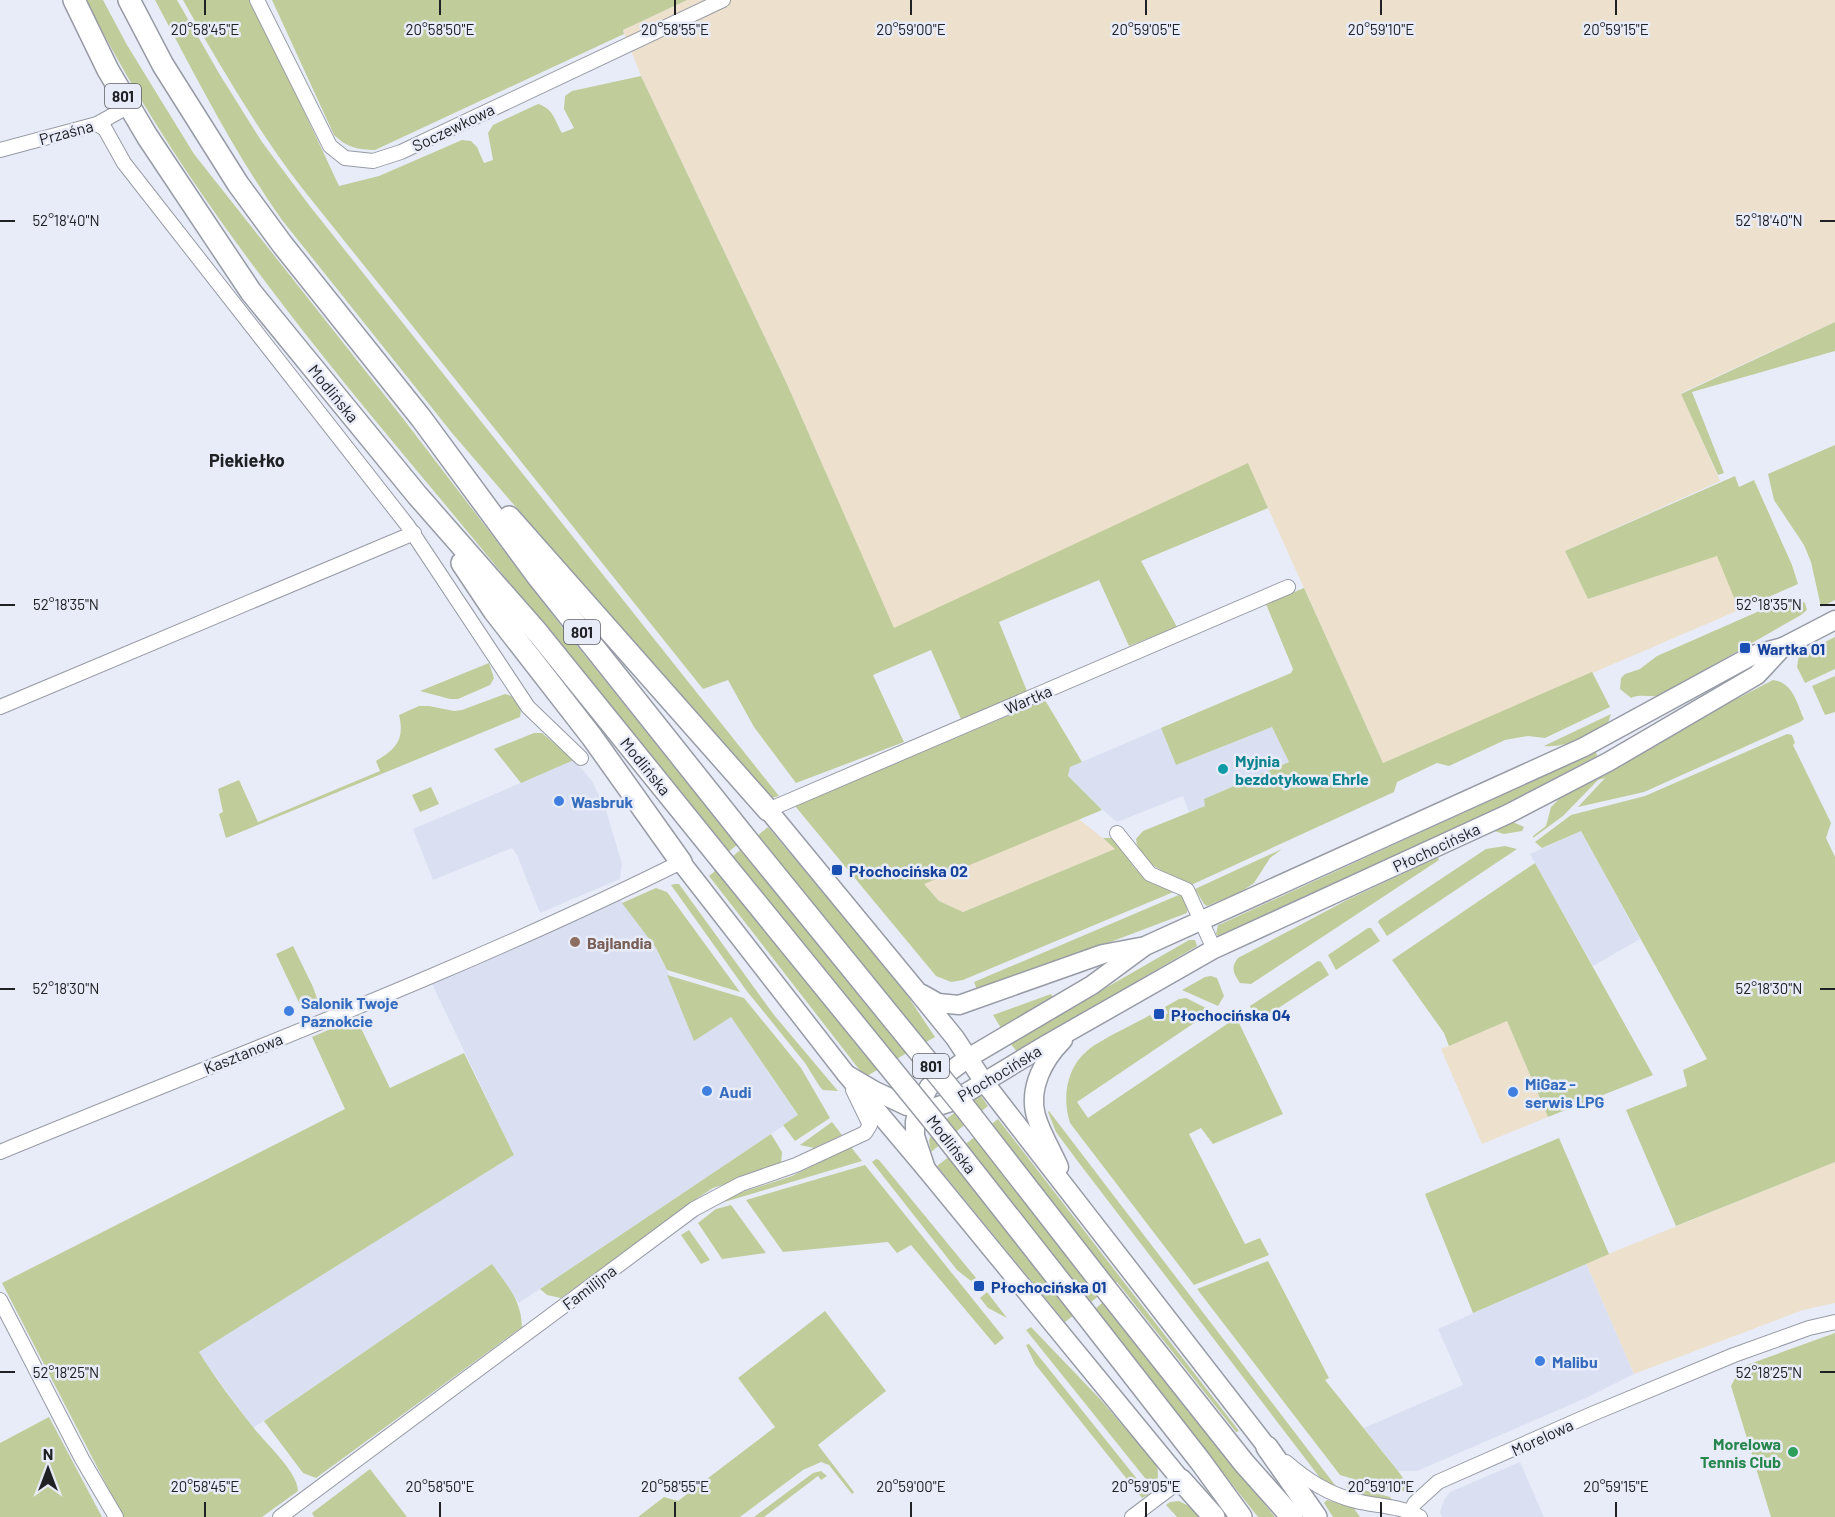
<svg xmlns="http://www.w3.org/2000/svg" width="1835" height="1517" viewBox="0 0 1835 1517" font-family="Barlow,sans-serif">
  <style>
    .built { fill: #dae0f2 }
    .industrial { fill: #ede1cd }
    .green { fill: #c0cd9a }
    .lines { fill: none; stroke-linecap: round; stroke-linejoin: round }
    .street-casing { stroke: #979ba5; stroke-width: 16 }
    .secondary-casing { stroke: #979ba5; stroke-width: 21 }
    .primary-casing { stroke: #979ba5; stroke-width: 24 }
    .street { stroke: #fff; stroke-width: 14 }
    .secondary { stroke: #fff; stroke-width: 18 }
    .primary { stroke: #fff; stroke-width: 21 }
    .primary-bridge-casing { stroke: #979ba5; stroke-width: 24; stroke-linecap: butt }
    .primary-bridge { stroke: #fff; stroke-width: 21 }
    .ticks { fill: none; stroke: #202125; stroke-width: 2 }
    .transit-dot { fill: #1a4fb4; stroke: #e8ecf8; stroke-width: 2 }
    .culture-dot { fill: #0f9aa8; stroke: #e8ecf8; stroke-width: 2 }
    .shop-dot { fill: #3f7fe0; stroke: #e8ecf8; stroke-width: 2 }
    .education-dot { fill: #8d6e63; stroke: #e8ecf8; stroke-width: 2 }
    .leisure-dot { fill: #2e9e5b; stroke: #e8ecf8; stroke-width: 2 }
    .labels { text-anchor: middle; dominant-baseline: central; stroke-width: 5; stroke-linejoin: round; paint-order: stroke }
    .shield { fill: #e8ecf8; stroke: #5c5e64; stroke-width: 1.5 }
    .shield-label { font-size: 15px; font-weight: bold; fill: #202125 }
    .street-label { font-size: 16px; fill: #202125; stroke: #e8ecf8 }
    .transit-label { font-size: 16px; font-weight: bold; fill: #164399; stroke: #e8ecf8; text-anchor: start }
    .culture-label { font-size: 16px; font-weight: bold; fill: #0d838f; stroke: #e8ecf8; text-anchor: start }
    .shop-label { font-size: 16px; font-weight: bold; fill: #366cbe; stroke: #e8ecf8; text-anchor: start }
    .education-label { font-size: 16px; font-weight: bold; fill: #785e54; stroke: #e8ecf8; text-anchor: start }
    .leisure-label { font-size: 16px; font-weight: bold; fill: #27864d; stroke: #e8ecf8; text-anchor: end }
    .neighbourhood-label { font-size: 18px; font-weight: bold; fill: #202125; stroke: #e8ecf8 }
    .ticks-label { font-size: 15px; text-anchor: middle; fill: #202125; stroke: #e8ecf8; stroke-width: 5; stroke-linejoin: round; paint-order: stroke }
  </style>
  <rect width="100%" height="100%" fill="#e8ecf8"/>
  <!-- built -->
  <g class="built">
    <path d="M1272 727 1289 762 1204 799 1206 806 1189 812 1183 796 1117 822 1092 801 1068 776 1070 767 1161 728 1176 765Z"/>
    <path d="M574 760 592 781 606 810 622 864 620 879 540 913 517 855 512 848 433 880 413 829Z"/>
    <path d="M1581 831 1640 939 1593 966 1530 854Z"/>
    <path d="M620 899 656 948 667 970 694 1040 731 1017 798 1116 519 1303 492 1265 253 1428 198 1352 514 1155 432 984 509 951Z"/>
    <path d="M1586 1263 1634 1374 1586 1398 1417 1471H1398L1364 1428 1463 1385 1438 1329Z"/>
    <path d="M1520 1462 1544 1517H1442L1440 1512 1444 1500 1450 1492Z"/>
  </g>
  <!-- industrial -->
  <g class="industrial">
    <path d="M687 0H1835V322L1681 393 1720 481 1565 551 1588 599 1718 555 1739 610 1383 763 1248 464 894 629 787 384 641 76 623 30Z"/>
    <path d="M1079 819 1116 849 963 912 939 901 923 883Z"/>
    <path d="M1507 1021 1548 1117 1482 1144 1441 1049Z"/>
    <path d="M1835 1162V1303L1803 1310 1634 1374 1586 1263Z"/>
  </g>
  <!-- green -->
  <g class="green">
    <path d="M86 0H103L127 45 194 154 405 421 563 628 737 845 728 852C634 734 539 618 443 502 311 344 179 185 86 0Z"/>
    <path d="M155 0H177L220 75 262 142 309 205 779 796 771 798 767 795 683 701 452 433 282 220C233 151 195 75 155 0Z"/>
    <path d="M183 0H249L287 75 339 186 379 176 462 140 471 141 477 147 484 163 493 160 488 133 493 125 538 104C553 108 555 121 562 133L574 128 564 109 565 96 572 91 641 76 787 384 894 628 1248 463 1268 508 1141 561 1177 627 1129 646 1099 580 999 622 1027 691 961 719 931 650 873 675 904 742 796 783 754 727 728 680 703 689 302 188C257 129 219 65 183 0Z"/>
    <path d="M272 0H687L623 30 624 34 375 150C358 150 346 147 334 135Z"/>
    <path d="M1835 322V351L1692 392 1724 473 1718 475 1681 394Z"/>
    <path d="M1835 445V600L1821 607 1811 562 1804 545 1774 500 1768 474Z"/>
    <path d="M1735 476 1739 487 1754 480 1792 565 1798 584 1739 610 1717 556 1588 599 1565 551Z"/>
    <path d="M1304 588 1383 763 1592 672 1610 707 1545 738 1528 736 1505 740 1449 766 1437 763 1397 782 1394 792 1191 885C1172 874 1138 866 1136 839L1143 831 1205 806 1204 799 1289 762 1272 727 1176 765 1161 728 1291 673 1293 669 1266 604Z"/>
    <path d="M1798 599 1805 603 1807 610 1801 615 1659 696C1650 697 1639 694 1631 698L1620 689 1621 678 1625 674 1640 669 1657 656 1764 609 1787 600Z"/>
    <path d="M1835 637V669L1805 683 1797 667 1799 655Z"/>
    <path d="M489 663 494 678 490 685 458 699H450L420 691Z"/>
    <path d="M1835 676V712L1825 715 1812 686Z"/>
    <path d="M1773 680C1793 682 1797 704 1804 719L1800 722 1644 792 1578 807 1605 778 1598 780 1563 816 1533 838V836L1546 826 1551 807 1564 794 1723 706Z"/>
    <path d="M505 694C516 696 523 706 520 717L226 838 219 814 223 812 218 789 239 780 258 822 380 771 376 761C396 749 405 739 399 715L419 706H429L454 711 462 710Z"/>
    <path d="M1045 700 1082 762 1070 767 1068 776 1102 810 924 884 939 901 963 912 1115 849 1103 838H1115C1135 869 1138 881 1176 891L963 980 951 982 936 976 795 806Z"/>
    <path d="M1611 714 1607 726C1586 736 1568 748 1544 746Z"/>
    <path d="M534 733H542L574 760 521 783 494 749Z"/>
    <path d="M1787 734 1792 735 1795 743 1793 745 1831 823 1826 838 1835 857V1162L1676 1226 1626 1110 1687 1086 1683 1070 1707 1059 1581 831 1542 848 1535 842 1571 815 1645 796Z"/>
    <path d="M1596 752 1597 756 1496 809 1218 936 1216 934 1218 925 1221 924Z"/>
    <path d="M431 787 439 804 420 812 412 795Z"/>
    <path d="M1513 822 1524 827 1522 831 1504 834 1494 831Z"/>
    <path d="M768 827 899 983 935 1037 865 1077 709 876Z"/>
    <path d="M1505 846 1517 849 1387 936 1378 922 1379 920 1486 849Z"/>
    <path d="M1282 849 1270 858 1254 883 1241 892 1207 906 1204 904 1195 889Z"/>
    <path d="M1438 857 1439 860 1251 984 1240 983C1234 974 1230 968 1238 958L1347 900Z"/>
    <path d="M1535 863 1653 1075 1548 1117 1507 1021 1449 1046 1444 1033 1392 960Z"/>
    <path d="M675 884H679L774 1015 838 1091 823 1090 820 1087 805 1063 746 990 671 885Z"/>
    <path d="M656 888 667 892 740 992 667 970 656 948 622 903Z"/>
    <path d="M1181 894 1188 905 1187 913 978 992 974 982Z"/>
    <path d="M1368 928H1371L1380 941 1336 970 1328 955Z"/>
    <path d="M1189 940H1195L1197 946 1017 1052 1010 1043Z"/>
    <path d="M293 946 313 987 319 1004 303 1011 276 954Z"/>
    <path d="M1318 961 1321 962 1329 975 1257 1022 1250 1006Z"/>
    <path d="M667 975 744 998 801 1068 830 1118 795 1141 783 1125 798 1115 731 1017 694 1041Z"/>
    <path d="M1211 976 1217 978 1224 996 1218 1006 1182 990 1205 977Z"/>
    <path d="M1051 994 1053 997 1001 1028 993 1015Z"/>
    <path d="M1186 998 1212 1011 1077 1102 1088 1118 1227 1024 1232 1020 1238 1021 1283 1114 1213 1144 1201 1128 1189 1134 1245 1244 1260 1238 1269 1255 1194 1285 1070 1123C1062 1098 1066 1068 1088 1050 1103 1038 1133 1025 1150 1015L1154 1021 1168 1013 1165 1007 1179 999Z"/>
    <path d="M356 1018 390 1088 464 1053 514 1155 199 1352C215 1378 234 1403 253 1427 265 1443 298 1472 298 1491L262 1517H123L2 1283 345 1109 312 1037Z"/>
    <path d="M977 1096H981L988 1106 931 1152 929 1141 933 1129Z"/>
    <path d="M1049 1111 1338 1489 1324 1483 1076 1159 1056 1132 1048 1112Z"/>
    <path d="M998 1119 1239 1431 1236 1432 1117 1282 1065 1322 937 1166Z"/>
    <path d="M832 1122 842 1135 814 1148 800 1145Z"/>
    <path d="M771 1134 782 1152 781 1166 713 1188 696 1199 561 1298 547 1295 540 1289Z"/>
    <path d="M1559 1138 1609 1254 1473 1313 1425 1194Z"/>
    <path d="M851 1147 862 1161 714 1205 730 1196 792 1176Z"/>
    <path d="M876 1159 879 1160 976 1278 971 1281 957 1270 872 1162Z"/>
    <path d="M865 1165 1004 1338 995 1345 911 1245 897 1253 888 1242 783 1252 746 1200Z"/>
    <path d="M731 1205 766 1253 722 1259 698 1223 716 1209Z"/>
    <path d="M689 1230 710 1260 701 1264 681 1235Z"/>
    <path d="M1268 1261 1329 1378 1325 1380 1398 1471 1408 1485 1404 1491 1396 1492 1340 1475 1197 1289Z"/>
    <path d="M492 1264C508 1287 521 1299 522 1327L316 1478 303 1473 264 1421Z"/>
    <path d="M987 1292 1007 1318 988 1308 980 1298Z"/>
    <path d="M1102 1303 1275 1517H1258L1094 1310Z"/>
    <path d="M825 1311 886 1391 818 1445 854 1492 852 1494 829 1465 821 1462 803 1470 740 1517H638L664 1497 678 1501 775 1427 738 1378Z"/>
    <path d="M1031 1327 1100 1399 1156 1464C1159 1473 1159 1480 1153 1488L1026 1330Z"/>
    <path d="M1835 1333V1517H1771L1731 1386 1741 1367Z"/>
    <path d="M1029 1344 1149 1494 1142 1498 1035 1364 1026 1345Z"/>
    <path d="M49 1417 102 1517H0V1443Z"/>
    <path d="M370 1469 407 1517H314L312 1513Z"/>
    <path d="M821 1471 827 1476 821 1480 818 1476 764 1517H754L813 1473Z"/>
    <path d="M1346 1485 1390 1497 1392 1500C1377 1501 1353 1499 1346 1485Z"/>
    <path d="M1327 1500 1353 1507 1360 1517H1333L1324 1503Z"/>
    <path d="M1179 1501 1189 1506 1199 1517H1177L1166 1505 1170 1502Z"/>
  </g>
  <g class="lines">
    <!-- street casing -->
    <g class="street-casing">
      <g id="street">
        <path d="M257 0 330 146 345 158 373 161 401 152 723 0"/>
        <path d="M97 124 105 129 124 163 408 526 528 707 581 758"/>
        <path d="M0 150 97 124 129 106"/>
        <path d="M0 707 414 533"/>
        <path d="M768 810 1288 587"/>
        <path d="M1117 833 1150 874 1187 890 1214 949"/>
        <path d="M0 1152C228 1058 460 972 681 862"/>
        <path d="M0 1300 82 1459 116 1517"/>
        <path d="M1286 1462C1307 1480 1328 1494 1356 1501 1376 1506 1402 1506 1420 1517"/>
        <path d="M1410 1512 1415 1503 1438 1482 1592 1414 1734 1355 1809 1328 1835 1322"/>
        <path d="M280 1517 694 1209 741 1184 796 1165 865 1133 870 1125 853 1090"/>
        <path d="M1132 1517 1181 1480"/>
      </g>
    </g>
    <!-- secondary casing -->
    <g class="secondary-casing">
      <g id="secondary">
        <path d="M768 810 917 991 955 1038 984 1082 1267 1447"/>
        <path d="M681 862 846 1074 926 1169 1181 1480"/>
        <path d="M922 994 938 1003 959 1005 1103 954 1140 947"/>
        <path d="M846 1074 875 1091 907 1106 918 1108H932L951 1102 1049 1043 1214 949 1508 814 1608 762 1757 675 1783 647"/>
        <path d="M1059 1167C1052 1151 1041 1133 1036 1116 1028 1088 1044 1059 1063 1040"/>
        <path d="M926 1169 915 1136V1122L918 1108 929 1087 968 1058 1092 985 1145 946 1584 747 1753 655 1783 647 1835 620"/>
      </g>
    </g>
    <!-- primary casing -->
    <g class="primary-casing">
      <g id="primary">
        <path d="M74 0 108 70 147 136 251 292 417 495 538 633 723 862"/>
        <path d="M129 0 163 65 238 184 282 244 421 418 538 577 748 841"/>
        <path d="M509 517 768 810"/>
        <path d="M462 563 494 611 592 737 681 862"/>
        <path d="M1110 1294 1244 1463 1292 1517"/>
        <path d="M1084 1312 1201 1462 1241 1517"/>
        <path d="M1267 1447 1316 1517"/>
        <path d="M1181 1480 1214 1517"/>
      </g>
    </g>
    <!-- street -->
    <use href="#street" class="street"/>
    <!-- secondary -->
    <use href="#secondary" class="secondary"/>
    <!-- primary -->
    <use href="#primary" class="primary"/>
    <!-- primary-bridge casing -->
    <g class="primary-bridge-casing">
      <g id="primary-bridge">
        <path d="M748 841 966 1109 1110 1294"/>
        <path d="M723 862 940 1129 1084 1312"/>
      </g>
    </g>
    <!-- primary-bridge -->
    <use href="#primary-bridge" class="primary-bridge"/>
  </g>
  <!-- ticks -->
  <path class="ticks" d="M205 0V15M440 0V15M675 0V15M911 0V15M1146 0V15M1381 0V15M1616 0V15M0 221H15M1820 221H1835M0 605H15M1820 605H1835M0 989H15M1820 989H1835M0 1372H15M1820 1372H1835M205 1502V1517M440 1502V1517M675 1502V1517M911 1502V1517M1146 1502V1517M1381 1502V1517M1616 1502V1517"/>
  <!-- markers -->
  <g class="transit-dot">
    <rect x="1739" y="642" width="12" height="12" rx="3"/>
    <rect x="831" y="864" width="12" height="12" rx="3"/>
    <rect x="1153" y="1008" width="12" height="12" rx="3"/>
    <rect x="973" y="1280" width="12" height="12" rx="3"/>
  </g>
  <circle class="culture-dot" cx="1223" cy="769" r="6"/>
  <g class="shop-dot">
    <circle cx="559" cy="801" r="6"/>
    <circle cx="289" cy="1011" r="6"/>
    <circle cx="707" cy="1091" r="6"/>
    <circle cx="1513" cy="1092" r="6"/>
    <circle cx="1540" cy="1361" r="6"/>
  </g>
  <circle class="education-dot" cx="575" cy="942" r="6"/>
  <circle class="leisure-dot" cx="1793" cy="1452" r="6"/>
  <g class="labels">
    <!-- shield labels -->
    <g class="shield">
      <rect x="105" y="84" width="36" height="24" rx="4.5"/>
      <rect x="564" y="620" width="36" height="24" rx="4.5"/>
      <rect x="913" y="1054" width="36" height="24" rx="4.5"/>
    </g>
    <g class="shield-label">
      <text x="123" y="96">801</text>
      <text x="582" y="632">801</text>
      <text x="931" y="1066">801</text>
    </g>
    <!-- street labels -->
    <g class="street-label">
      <text transform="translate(453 127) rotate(-26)">Soczewkowa</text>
      <text transform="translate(66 132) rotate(-15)">Przaśna</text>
      <text transform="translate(334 393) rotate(51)">Modlińska</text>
      <text transform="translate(1028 699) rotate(-23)">Wartka</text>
      <text transform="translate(646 766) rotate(51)">Modlińska</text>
      <text transform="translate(1436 847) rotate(-25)">Płochocińska</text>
      <text transform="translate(243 1053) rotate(-22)">Kasztanowa</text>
      <text transform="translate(999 1073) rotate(-31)">Płochocińska</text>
      <text transform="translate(952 1144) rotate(52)">Modlińska</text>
      <text transform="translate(589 1287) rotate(-37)">Familijna</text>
      <text transform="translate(1542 1437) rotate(-25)">Morelowa</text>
    </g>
    <!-- transit labels -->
    <g class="transit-label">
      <text x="1757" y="648">Wartka 01</text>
      <text x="849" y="870">Płochocińska 02</text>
      <text x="1171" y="1014">Płochocińska 04</text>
      <text x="991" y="1286">Płochocińska 01</text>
    </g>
    <!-- culture labels -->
    <g class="culture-label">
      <text x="1235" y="760">Myjnia<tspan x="1235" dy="18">bezdotykowa Ehrle</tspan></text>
    </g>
    <!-- shop labels -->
    <g class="shop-label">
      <text x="571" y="801">Wasbruk</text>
      <text x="301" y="1002">Salonik Twoje<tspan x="301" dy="18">Paznokcie</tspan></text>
      <text x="1525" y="1083">MiGaz -<tspan x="1525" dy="18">serwis LPG</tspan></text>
      <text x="719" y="1091">Audi</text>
      <text x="1552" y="1361">Malibu</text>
    </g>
    <!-- education labels -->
    <g class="education-label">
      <text x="587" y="942">Bajlandia</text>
    </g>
    <!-- leisure labels -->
    <g class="leisure-label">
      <text x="1781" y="1443">Morelowa<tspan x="1781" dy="18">Tennis Club</tspan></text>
    </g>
    <!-- neighbourhood labels -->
    <g class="neighbourhood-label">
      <text x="247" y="460">Piekiełko</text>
    </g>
  </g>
  <g class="ticks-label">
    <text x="205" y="35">20°58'45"E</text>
    <text x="440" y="35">20°58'50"E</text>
    <text x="675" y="35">20°58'55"E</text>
    <text x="911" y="35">20°59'00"E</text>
    <text x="1146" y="35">20°59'05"E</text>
    <text x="1381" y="35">20°59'10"E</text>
    <text x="1616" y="35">20°59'15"E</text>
    <text x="66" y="226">52°18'40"N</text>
    <text x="1769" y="226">52°18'40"N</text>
    <text x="66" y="610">52°18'35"N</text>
    <text x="1769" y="610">52°18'35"N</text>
    <text x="66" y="994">52°18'30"N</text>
    <text x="1769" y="994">52°18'30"N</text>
    <text x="66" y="1378">52°18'25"N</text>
    <text x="1769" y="1378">52°18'25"N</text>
    <text x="205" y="1492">20°58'45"E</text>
    <text x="440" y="1492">20°58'50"E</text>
    <text x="675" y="1492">20°58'55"E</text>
    <text x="911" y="1492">20°59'00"E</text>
    <text x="1146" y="1492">20°59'05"E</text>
    <text x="1381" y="1492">20°59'10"E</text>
    <text x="1616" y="1492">20°59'15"E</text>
  </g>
  <!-- north arrow -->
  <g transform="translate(48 1469)" stroke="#e8ecf8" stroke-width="4.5" paint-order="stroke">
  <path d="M0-4.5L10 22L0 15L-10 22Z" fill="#202125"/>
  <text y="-9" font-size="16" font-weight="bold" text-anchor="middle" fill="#202125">N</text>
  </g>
</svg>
